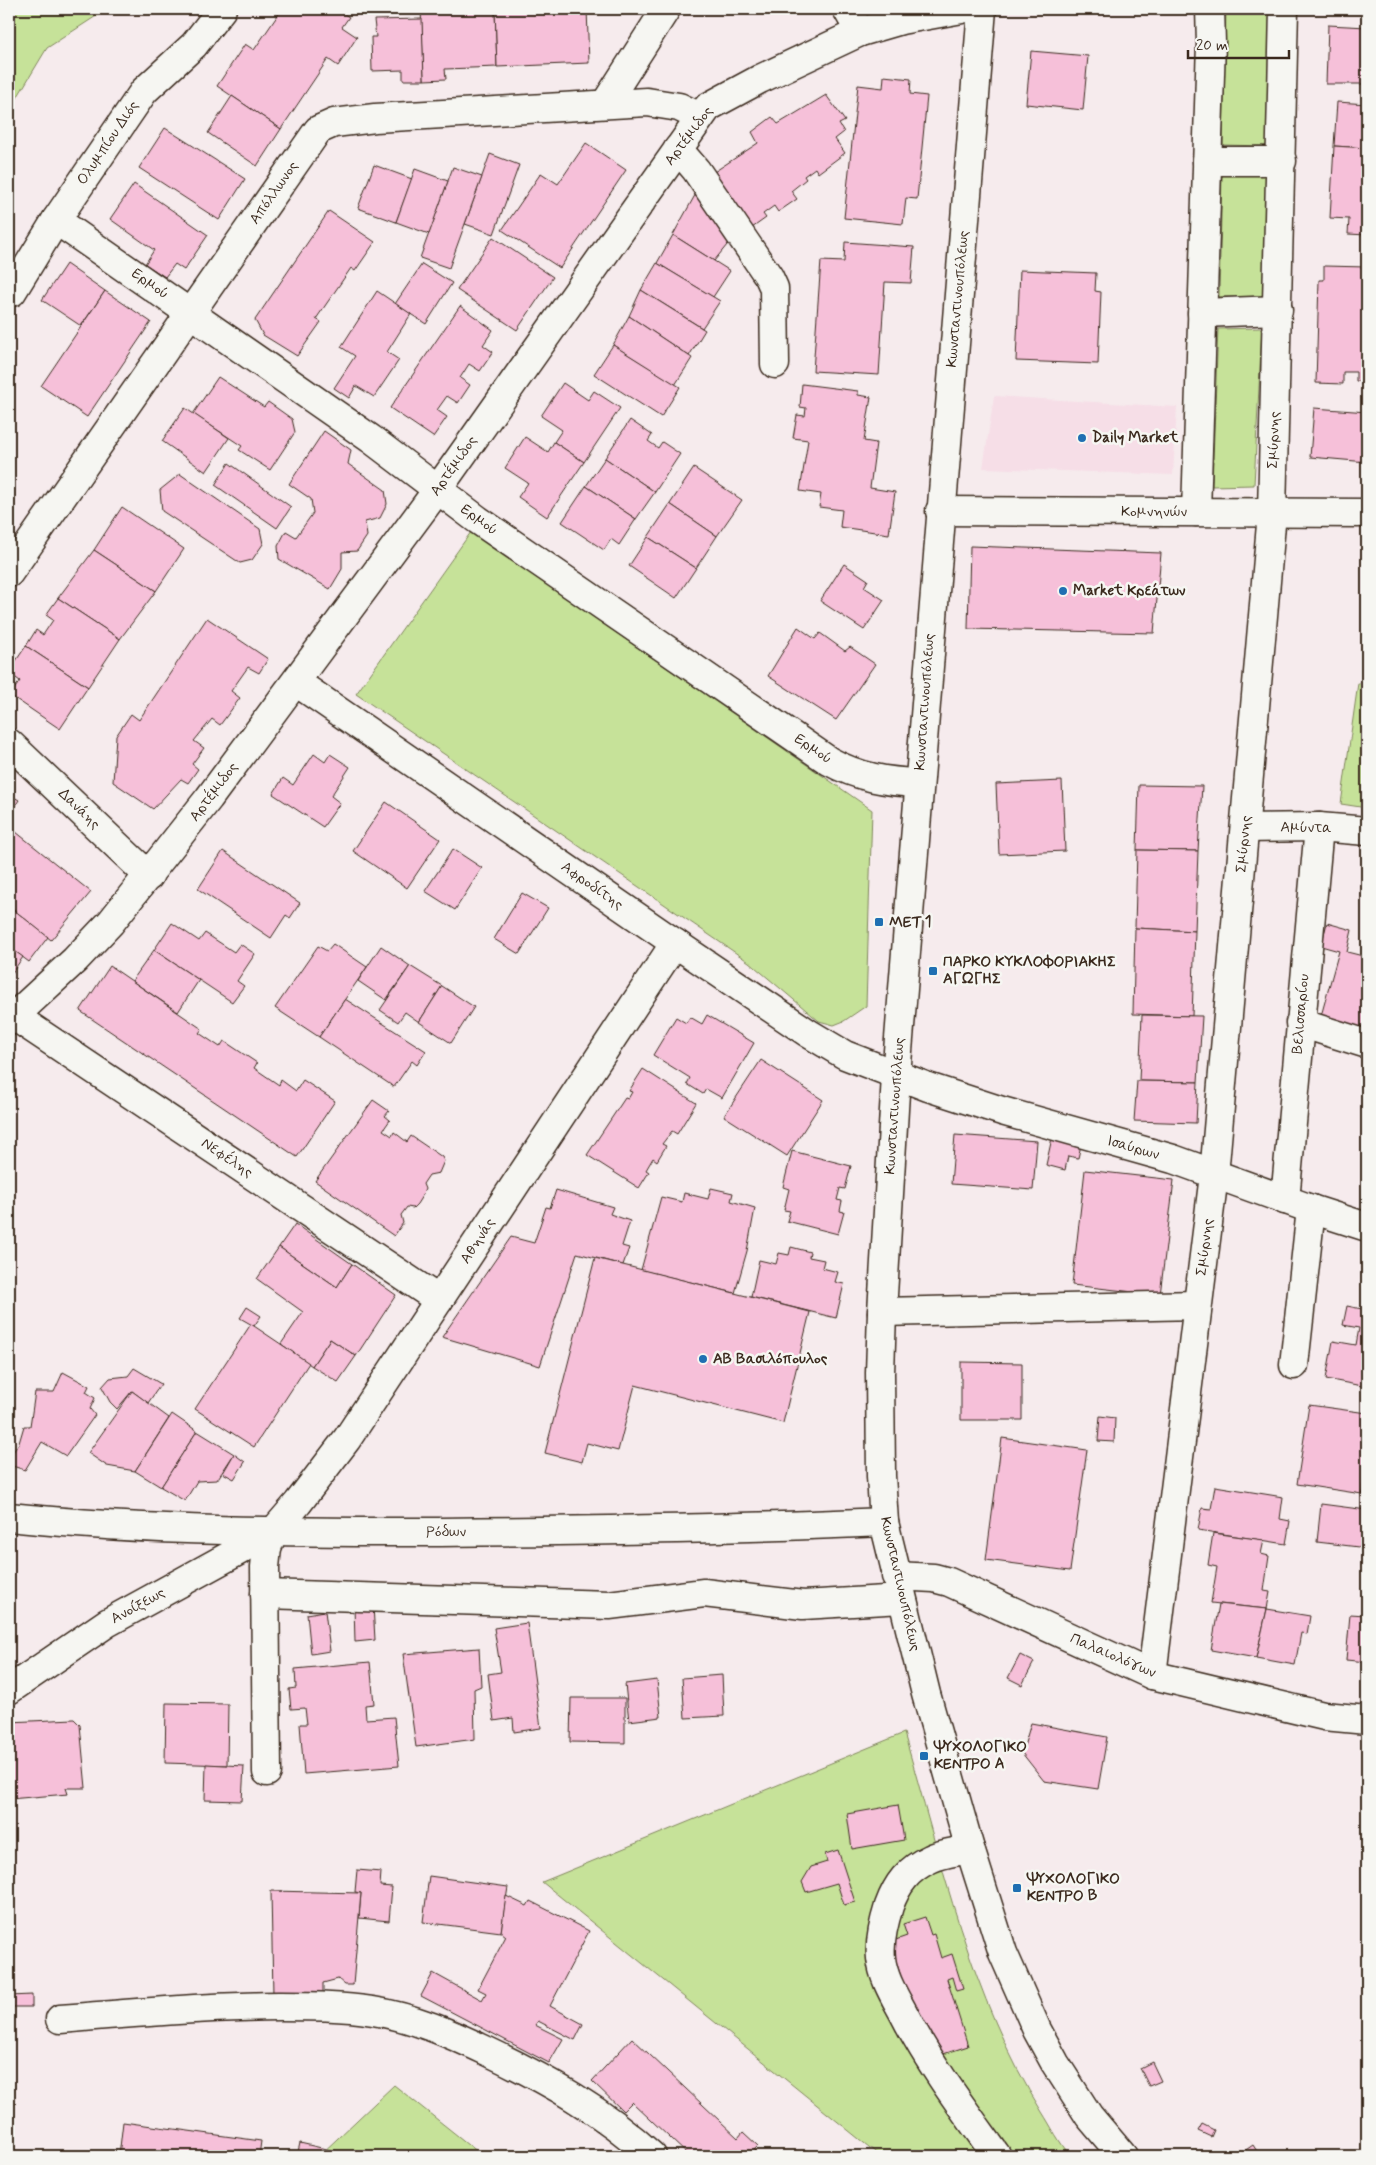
<svg xmlns="http://www.w3.org/2000/svg" width="1376" height="2165" viewBox="0 0 1376 2165" font-family="Mynerve,sans-serif">
  <style>
    .built { fill: #f6dee7 }
    .green { fill: #c6e299; stroke: #80865c }
    .building { fill: #f6c0d9; stroke: #3b2a1e }
    .lines { fill: none; stroke-linecap: round; stroke-linejoin: round }
    .minor-casing { stroke: #3b2a1e; stroke-width: 31 }
    .tertiary-casing { stroke: #3b2a1e; stroke-width: 31 }
    .secondary-casing { stroke: #3b2a1e; stroke-width: 31 }
    .minor { stroke: #f6f6f2; stroke-width: 28 }
    .tertiary { stroke: #f6f6f2; stroke-width: 28 }
    .secondary { stroke: #f6f6f2; stroke-width: 28 }
    .poi-dot { fill: #1f6fb2; stroke: #f6f6f2; stroke-width: 2 }
    .labels { text-anchor: middle; dominant-baseline: central; stroke-width: 5; stroke-linejoin: round; paint-order: stroke }
    .street-label { font-size: 15px; fill: #3b2a1e; stroke: #f6f6f2 }
    .poi-label { font-size: 15px; font-weight: bold; fill: #3b2a1e; stroke: #f6f6f2; text-anchor: start }
  </style>
  <rect width="100%" height="100%" fill="#f6ebed"/>
  <filter id="ink" filterUnits="userSpaceOnUse"><feTurbulence type="fractalNoise" baseFrequency=".02" numOctaves="2"/><feDisplacementMap in="SourceGraphic" scale="10" xChannelSelector="R" yChannelSelector="G"/><feConvolveMatrix kernelMatrix="1 2 1 2 8 2 1 2 1" color-interpolation-filters="sRGB"/></filter>
  <g filter="url(#ink)">
    <!-- built -->
    <path class="built" d="M994 396 1177 407 1173 475 983 468Z"/>
    <!-- green -->
    <g class="green">
      <path d="M9 9H107L47 48 9 111Z"/>
      <path d="M1226 9H1272L1267 146 1223 145Z"/>
      <path d="M1222 175H1267L1263 297H1219Z"/>
      <path d="M1262 328 1254 485 1212 486 1218 329Z"/>
      <path d="M471 532 872 810 866 1006 844 1021 834 1025 819 1021 749 962 356 694Z"/>
      <path d="M1358 683 1367 684V808L1341 804Z"/>
      <path d="M904 1733C941 1860 971 1999 1042 2112 1051 2126 1059 2143 1071 2156H880L542 1882Z"/>
      <path d="M394 2085 483 2156H319Z"/>
    </g>
    <!-- building -->
    <g class="building">
      <path d="M282 9H336L349 17 342 27 357 37 338 66 328 59 281 129 217 86 245 44 254 50Z"/>
      <path d="M421 9H495L497 67 445 69 446 79 424 80Z"/>
      <path d="M495 9H587L589 63 497 67Z"/>
      <path d="M422 19 424 80H403V70L372 71 371 37H376L374 20Z"/>
      <path d="M1328 25 1367 27V84H1326Z"/>
      <path d="M1031 51 1088 56 1083 110 1026 104Z"/>
      <path d="M884 76 911 79 910 94 927 96 917 199 906 198 903 224 844 218 858 85 883 88Z"/>
      <path d="M826 95 845 121 839 124 844 132 835 139 845 153 818 173 815 168 804 176 806 179 791 191 797 199 778 212 774 206 763 214 766 218 752 228 714 172 758 143 752 132 772 117 778 124Z"/>
      <path d="M232 96 281 129 257 166 208 133Z"/>
      <path d="M1337 102 1367 104V148L1334 146Z"/>
      <path d="M165 128 245 179 219 220 139 168Z"/>
      <path d="M586 143 626 170 560 268 502 230 541 173 558 184Z"/>
      <path d="M1334 146 1367 148V235L1348 234 1349 219 1330 218Z"/>
      <path d="M490 154 519 165 494 234 465 224Z"/>
      <path d="M374 165 412 179 396 222 358 208Z"/>
      <path d="M453 167 482 177 449 268 420 258Z"/>
      <path d="M415 169 448 181 429 234 396 222Z"/>
      <path d="M134 184 208 235 184 270 175 264 165 277 145 264 154 250 110 219Z"/>
      <path d="M699 188 736 234 714 261 673 235Z"/>
      <path d="M329 211 375 242 355 271 351 268 316 319 321 322 297 356 263 335 255 320Z"/>
      <path d="M673 235 730 271 713 297 657 263Z"/>
      <path d="M493 237 553 277 517 330 457 290Z"/>
      <path d="M845 242 914 247 911 283 885 282 879 375 813 371 821 261 844 262Z"/>
      <path d="M657 263 720 301 702 328 641 290Z"/>
      <path d="M66 264 105 291 81 326 42 300Z"/>
      <path d="M422 264 452 283 426 324 395 304Z"/>
      <path d="M1324 266 1367 267V381H1356V372H1343V384L1316 383 1319 280H1324Z"/>
      <path d="M1020 270 1096 273 1095 291 1101 292 1098 364 1016 361Z"/>
      <path d="M641 290 705 330 689 356 629 316Z"/>
      <path d="M105 291 151 322 87 417 41 386Z"/>
      <path d="M377 291 411 314 387 352 399 360 374 397 356 386 349 398 334 388 355 356 341 347Z"/>
      <path d="M460 306 493 330 483 345 493 352 480 371 469 364 460 378 470 385 458 403 447 396 437 410 447 417 433 437 390 408Z"/>
      <path d="M629 316 692 358 675 385 613 345Z"/>
      <path d="M613 345 680 387 661 417 594 374Z"/>
      <path d="M218 377 264 407 268 402 292 419 295 432 270 470 239 450 242 446 193 414Z"/>
      <path d="M563 383 588 400 594 391 620 408 584 462 554 442 562 430 541 416Z"/>
      <path d="M802 384 858 391V395L871 397 864 441 876 443 870 488 895 492 889 534 840 527 842 510 819 507 821 494 800 491 808 440 793 438 797 415 805 416 806 408 800 407Z"/>
      <path d="M185 408 229 438 206 472 162 441Z"/>
      <path d="M1314 408 1367 412V462L1310 457Z"/>
      <path d="M630 420 652 435 648 441 658 448 662 442 680 454 655 492 605 458Z"/>
      <path d="M324 431 351 450 348 464 385 490 387 504 380 518 365 522 367 536 357 551 342 552V569L330 589 279 559 278 546 286 531 296 537 313 513 311 499 289 484Z"/>
      <path d="M525 437 548 452 554 442 584 462 547 517 518 497 528 483 505 468Z"/>
      <path d="M605 458 655 492 636 519 586 486Z"/>
      <path d="M229 463 291 507 277 528 215 485Z"/>
      <path d="M694 468 742 500 717 536 670 504Z"/>
      <path d="M180 474 260 529 263 544 252 560 240 563 162 511 160 490Z"/>
      <path d="M586 486 636 519 619 545 611 539 604 550 562 522Z"/>
      <path d="M670 504 717 536 696 568 648 537Z"/>
      <path d="M122 507 184 549 156 591 94 550Z"/>
      <path d="M648 537 696 568 676 598 629 566Z"/>
      <path d="M970 546 1161 553 1154 633 968 629Z"/>
      <path d="M94 550 156 591 120 639 58 598Z"/>
      <path d="M844 564 868 580 864 587 884 600 864 630 820 601Z"/>
      <path d="M58 598 120 639 88 687 26 646 36 630 43 635 53 620 46 615Z"/>
      <path d="M207 618 268 659 259 673 248 667 231 691 240 698 220 725 212 719 194 741 204 748 192 764 198 769 188 783 181 779 153 809 113 782 116 736 131 714 139 720Z"/>
      <path d="M798 627 815 639 820 633 845 651 850 647 875 664 836 720 768 676Z"/>
      <path d="M26 646 88 687 60 729 10 695 20 681 9 673V671Z"/>
      <path d="M314 754 325 762 330 754 350 767 331 796 340 803 323 827 273 794 283 778 293 785Z"/>
      <path d="M1062 781 1065 851 999 854 996 784Z"/>
      <path d="M1139 785 1202 786 1198 851 1137 850Z"/>
      <path d="M9 794 19 800 9 815Z"/>
      <path d="M386 802 440 839 407 888 353 851Z"/>
      <path d="M16 832 91 892 51 940 9 906V841Z"/>
      <path d="M453 849 482 868 455 910 425 891Z"/>
      <path d="M1137 850 1198 851 1195 931 1135 928Z"/>
      <path d="M223 851 300 903 290 918 286 915 271 938 198 889Z"/>
      <path d="M522 893 548 908 519 954 494 939Z"/>
      <path d="M9 906 48 937 29 962 9 947Z"/>
      <path d="M172 923 199 941 205 933 234 952 240 944 255 954 237 981 244 986 232 1002 154 950Z"/>
      <path d="M1327 923 1352 930 1347 952 1367 957V1029L1321 1016 1339 951 1321 946Z"/>
      <path d="M1135 928 1195 931 1192 1016 1133 1014Z"/>
      <path d="M333 944 367 967 319 1037 275 1008 318 946 327 951Z"/>
      <path d="M381 946 410 966 386 1000 358 981Z"/>
      <path d="M9 947 23 957 9 977Z"/>
      <path d="M154 950 199 980 178 1012 132 981Z"/>
      <path d="M110 966 202 1029 199 1033 220 1047 224 1041 257 1063 254 1068 279 1085 281 1080 296 1091 303 1080 335 1101 297 1157 80 1011Z"/>
      <path d="M410 966 442 986 419 1022 405 1012 398 1022 380 1010Z"/>
      <path d="M442 986 474 1007 451 1043 419 1022Z"/>
      <path d="M345 999 426 1051 417 1065 412 1061 394 1087 319 1037Z"/>
      <path d="M707 1015 754 1043 722 1098 706 1089 703 1094 687 1084 690 1078 653 1055 676 1017 686 1023 690 1017 702 1024Z"/>
      <path d="M1142 1015 1202 1016 1198 1082 1139 1081Z"/>
      <path d="M761 1060 823 1100 787 1156 724 1116Z"/>
      <path d="M643 1069 696 1103 677 1134 672 1131 662 1144 666 1146 657 1161 653 1158 646 1170 649 1172 639 1188 587 1155 625 1098 628 1099 632 1092 629 1091Z"/>
      <path d="M1137 1081 1198 1082 1196 1123 1134 1121Z"/>
      <path d="M373 1100 389 1111 385 1116 390 1120 383 1130 392 1136 394 1132 407 1142 411 1136 442 1157 444 1161 439 1173 429 1175 423 1184 425 1189 422 1196 417 1204 413 1208 407 1207 401 1215 403 1223 394 1236 315 1181Z"/>
      <path d="M955 1135 1037 1141 1033 1190 951 1184Z"/>
      <path d="M1052 1138 1081 1145 1078 1158 1068 1156 1065 1170 1046 1165Z"/>
      <path d="M792 1151 851 1166 845 1189 840 1188 837 1200 842 1201 840 1211 844 1212 838 1234 787 1221 790 1211 784 1210 789 1189 783 1187Z"/>
      <path d="M1085 1170 1174 1180 1160 1295 1072 1285Z"/>
      <path d="M711 1188 733 1193 731 1201 755 1208 747 1251 735 1293 641 1270 661 1197 682 1202 684 1193 708 1199Z"/>
      <path d="M556 1190 613 1207 610 1214 630 1221 622 1246 629 1248 623 1265 577 1253 540 1366 442 1337 511 1237 534 1243 546 1207 550 1208Z"/>
      <path d="M295 1224 352 1264 337 1287 279 1247Z"/>
      <path d="M279 1247 337 1287 352 1264 396 1295 356 1356 330 1339 312 1366 281 1344 303 1312 257 1279Z"/>
      <path d="M791 1247 810 1252 809 1257 824 1260 822 1268 838 1272 835 1282 844 1284 836 1318 751 1297 759 1260 776 1264 779 1253 789 1255Z"/>
      <path d="M595 1258 810 1312 783 1423 635 1385 618 1451 587 1443 582 1462 545 1453Z"/>
      <path d="M1347 1306 1367 1310V1387L1326 1379 1333 1341 1356 1345 1359 1328 1343 1325Z"/>
      <path d="M247 1307 261 1316 254 1326 240 1318Z"/>
      <path d="M251 1324 309 1363 254 1447 195 1409Z"/>
      <path d="M330 1339 356 1356 338 1382 312 1366Z"/>
      <path d="M961 1362 1022 1363V1420H961Z"/>
      <path d="M134 1368 161 1384 148 1403 132 1391 117 1409 110 1402 102 1387 110 1378 128 1376Z"/>
      <path d="M63 1372 89 1386 86 1392 95 1398 90 1409 95 1415 66 1456 42 1442 25 1470 9 1465V1458L19 1443 24 1426H30L35 1392H54Z"/>
      <path d="M132 1391 169 1418 135 1471 107 1466 88 1453Z"/>
      <path d="M1309 1405 1367 1413V1458L1362 1494 1297 1484Z"/>
      <path d="M172 1414 197 1431 161 1487 135 1471Z"/>
      <path d="M1100 1416 1115 1418 1114 1442 1098 1441Z"/>
      <path d="M197 1431 234 1454 217 1480 197 1481 185 1501 161 1487Z"/>
      <path d="M1002 1438 1087 1450 1070 1571 986 1560Z"/>
      <path d="M234 1454 245 1462 234 1479 223 1473Z"/>
      <path d="M1367 1458V1494H1362Z"/>
      <path d="M1215 1486 1283 1497 1280 1519 1290 1521 1286 1544 1198 1530 1202 1508 1211 1509Z"/>
      <path d="M1321 1504 1367 1510V1548L1317 1542Z"/>
      <path d="M1213 1533 1264 1540 1261 1554 1269 1556 1264 1591 1270 1592 1267 1609 1211 1603 1217 1567 1208 1565Z"/>
      <path d="M1367 1599V1662L1346 1660 1350 1614 1366 1615Z"/>
      <path d="M1219 1604 1267 1609 1256 1658 1211 1650Z"/>
      <path d="M373 1605 375 1640 355 1642 354 1606Z"/>
      <path d="M1267 1609 1310 1616 1307 1634 1301 1633 1295 1665 1256 1658Z"/>
      <path d="M325 1611 330 1651 311 1654 307 1614Z"/>
      <path d="M527 1623 541 1728 514 1732 513 1718 494 1721 488 1674 501 1672 494 1628Z"/>
      <path d="M479 1648 481 1686 474 1689 475 1739 416 1747 403 1654Z"/>
      <path d="M1020 1655 1034 1662 1022 1685 1008 1678Z"/>
      <path d="M370 1662 374 1704 365 1705 366 1719 394 1717 399 1766 304 1774 300 1724H307L305 1708 291 1709 289 1689 296 1688 295 1669Z"/>
      <path d="M722 1675 724 1716 685 1718 682 1678Z"/>
      <path d="M657 1680 661 1717 629 1721 625 1684Z"/>
      <path d="M571 1698H625V1743L570 1742Z"/>
      <path d="M166 1703 228 1704 227 1765 165 1763Z"/>
      <path d="M74 1719 80 1725 86 1788H66L68 1794 9 1799V1722Z"/>
      <path d="M1031 1723 1107 1737 1098 1789 1044 1781 1022 1753Z"/>
      <path d="M206 1764 244 1766 242 1801 205 1800Z"/>
      <path d="M898 1805 904 1840 852 1849 847 1814Z"/>
      <path d="M838 1850 855 1902 844 1905 837 1883 806 1892 802 1882 811 1867 827 1862 825 1854Z"/>
      <path d="M357 1870 381 1872 380 1886 392 1887 389 1921 359 1918 361 1893 355 1892Z"/>
      <path d="M429 1876 508 1887 501 1932 423 1922Z"/>
      <path d="M271 1891 361 1893 353 1985H345L338 1979 323 1983V1998L273 1995Z"/>
      <path d="M506 1896 527 1906 530 1901 589 1931 550 2006 583 2024 575 2040 538 2021 535 2025 563 2039 549 2063 421 1996 433 1973 482 2000 486 1993 478 1989 506 1936 501 1932Z"/>
      <path d="M925 1917 931 1935 934 1934 941 1958 952 1954 963 1989 956 1991 952 1977 947 1979 968 2046 934 2057 920 2013 913 2015 890 1942 907 1936 903 1924Z"/>
      <path d="M32 1995V2007H9V1996Z"/>
      <path d="M632 2038 738 2138 743 2132 758 2146 754 2150 760 2156H689L632 2102 623 2111 592 2081Z"/>
      <path d="M1152 2062 1161 2081 1149 2086 1140 2068Z"/>
      <path d="M123 2122 261 2141 259 2156H119Z"/>
      <path d="M1202 2124 1214 2130 1211 2137 1198 2131Z"/>
      <path d="M300 2143 356 2156H297Z"/>
      <path d="M1253 2145 1260 2156H1242L1240 2154Z"/>
    </g>
    <g class="lines">
      <!-- minor casing -->
      <g class="minor-casing">
        <g id="minor">
          <path d="M847 9 860 32"/>
          <path d="M605 104 666 9"/>
          <path d="M678 149 696 170 769 277 774 288 775 364"/>
          <path d="M1207 161H1282"/>
          <path d="M56 220 371 439 478 520 829 761C858 777 887 782 919 783"/>
          <path d="M12 292 56 220 144 91 194 45 222 9"/>
          <path d="M1202 313 1278 310"/>
          <path d="M940 511 1367 513"/>
          <path d="M1196 512 1211 43 1210 9"/>
          <path d="M9 573 318 130 334 123 375 118 647 102 679 107 700 117"/>
          <path d="M296 682 672 941 808 1033 845 1055 928 1087 1002 1111 1173 1159 1311 1209 1367 1227"/>
          <path d="M9 743 149 876"/>
          <path d="M1245 828 1319 827 1367 831"/>
          <path d="M14 1016 439 1300"/>
          <path d="M9 1021 75 960 111 922 209 798 438 489 708 107 760 79 860 32 901 20 962 9"/>
          <path d="M1300 1023 1367 1044"/>
          <path d="M1285 1200 1319 827"/>
          <path d="M882 1312 1197 1305"/>
          <path d="M1294 1365 1311 1209"/>
          <path d="M896 1576 934 1578 949 1582 1152 1675 1324 1716 1367 1720"/>
          <path d="M265 1594 609 1605 704 1593 803 1605 902 1599"/>
          <path d="M1152 1675 1214 1175 1272 513 1284 9"/>
          <path d="M9 1690 107 1623 273 1532 298 1503 347 1439 675 943"/>
          <path d="M267 1772 265 1567 267 1548 273 1532"/>
          <path d="M970 1849C957 1852 942 1853 930 1859 908 1869 897 1884 889 1906 884 1922 879 1941 881 1958 883 1978 895 1997 904 2014 930 2065 964 2110 997 2156"/>
          <path d="M60 2019C133 2013 206 2007 279 2006 310 2006 342 2006 373 2011 413 2017 451 2034 487 2051 548 2080 603 2111 652 2156"/>
        </g>
      </g>
      <!-- tertiary casing -->
      <g class="tertiary-casing">
        <path id="tertiary" d="M9 1517C152 1532 295 1532 440 1532 588 1531 736 1529 884 1522"/>
      </g>
      <!-- secondary casing -->
      <g class="secondary-casing">
        <path id="secondary" d="M982 9 896 1076 882 1312 880 1373 881 1476 884 1522 926 1694 970 1849 1003 1953 1037 2030 1055 2063 1089 2116 1123 2156"/>
      </g>
      <!-- minor -->
      <use href="#minor" class="minor"/>
      <!-- tertiary -->
      <use href="#tertiary" class="tertiary"/>
      <!-- secondary -->
      <use href="#secondary" class="secondary"/>
    </g>
  </g>
  <!-- markers -->
  <g class="poi-dot">
    <circle cx="1082" cy="438" r="5"/>
    <circle cx="1063" cy="591" r="5"/>
    <rect x="874" y="917" width="10" height="10" rx="2.5"/>
    <rect x="928" y="966" width="10" height="10" rx="2.5"/>
    <circle cx="703" cy="1359" r="5"/>
    <rect x="919" y="1751" width="10" height="10" rx="2.5"/>
    <rect x="1012" y="1883" width="10" height="10" rx="2.5"/>
  </g>
  <g class="labels">
    <!-- street labels -->
    <g class="street-label">
      <text transform="translate(689 136) rotate(-53)">Αρτέμιδος</text>
      <text transform="translate(108 143) rotate(-56)">Ολυμπίου Διός</text>
      <text transform="translate(274 193) rotate(-55)">Απόλλωνος</text>
      <text transform="translate(150 284) rotate(35)">Ερμού</text>
      <text transform="translate(958 299) rotate(-85)">Κωνσταντινουπόλεως</text>
      <text transform="translate(1274 440) rotate(-88)">Σμύρνης</text>
      <text transform="translate(454 466) rotate(-55)">Αρτέμιδος</text>
      <text x="1154" y="512">Κομνηνών</text>
      <text transform="translate(479 520) rotate(36)">Ερμού</text>
      <text transform="translate(925 702) rotate(-86)">Κωνσταντινουπόλεως</text>
      <text transform="translate(813 749) rotate(34)">Ερμού</text>
      <text transform="translate(214 792) rotate(-53)">Αρτέμιδος</text>
      <text transform="translate(79 809) rotate(44)">Δανάης</text>
      <text transform="translate(1306 828) rotate(1)">Αμύντα</text>
      <text transform="translate(1244 844) rotate(-85)">Σμύρνης</text>
      <text transform="translate(592 886) rotate(35)">Αφροδίτης</text>
      <text transform="translate(1301 1014) rotate(-85)">Βελισσαρίου</text>
      <text transform="translate(895 1106) rotate(-86)">Κωνσταντινουπόλεως</text>
      <text transform="translate(1133 1148) rotate(16)">Ισαύρων</text>
      <text transform="translate(227 1158) rotate(34)">Νεφέλης</text>
      <text transform="translate(478 1241) rotate(-57)">Αθηνάς</text>
      <text transform="translate(1205 1247) rotate(-83)">Σμύρνης</text>
      <text x="446" y="1532">Ρόδων</text>
      <text transform="translate(900 1584) rotate(77)">Κωνσταντινουπόλεως</text>
      <text transform="translate(138 1606) rotate(-29)">Ανοίξεως</text>
      <text transform="translate(1113 1656) rotate(23)">Παλαιολόγων</text>
    </g>
    <!-- poi labels -->
    <g class="poi-label">
      <text x="1092" y="438">Daily Market</text>
      <text x="1073" y="591">Market Κρεάτων</text>
      <text x="889" y="922">ΜΕΤ 1</text>
      <text x="943" y="962">ΠΑΡΚΟ ΚΥΚΛΟΦΟΡΙΑΚΗΣ<tspan x="943" dy="17">ΑΓΩΓΗΣ</tspan></text>
      <text x="713" y="1359">ΑΒ Βασιλόπουλος</text>
      <text x="934" y="1747">ΨΥΧΟΛΟΓΙΚΟ<tspan x="934" dy="17">ΚΕΝΤΡΟ A</tspan></text>
      <text x="1027" y="1879">ΨΥΧΟΛΟΓΙΚΟ<tspan x="1027" dy="17">ΚΕΝΤΡΟ B</tspan></text>
    </g>
  </g>
  <!-- margin -->
  <rect width="1376" height="2165" fill="none" stroke="#f6f6f2" stroke-width="30"/>
  <rect x="15" y="15" width="1346" height="2135" fill="none" stroke="#3b2a1e" stroke-width="2" filter="url(#ink)"/>
  <!-- scale -->
  <path d="M1188 50v8h101v-8" fill="none" stroke="#3b2a1e" stroke-width="2.5"/>
  <text x="1196" y="50" font-size="15" fill="#3b2a1e" stroke="#f6f6f2" stroke-width="4" paint-order="stroke">20 m</text>
</svg>
